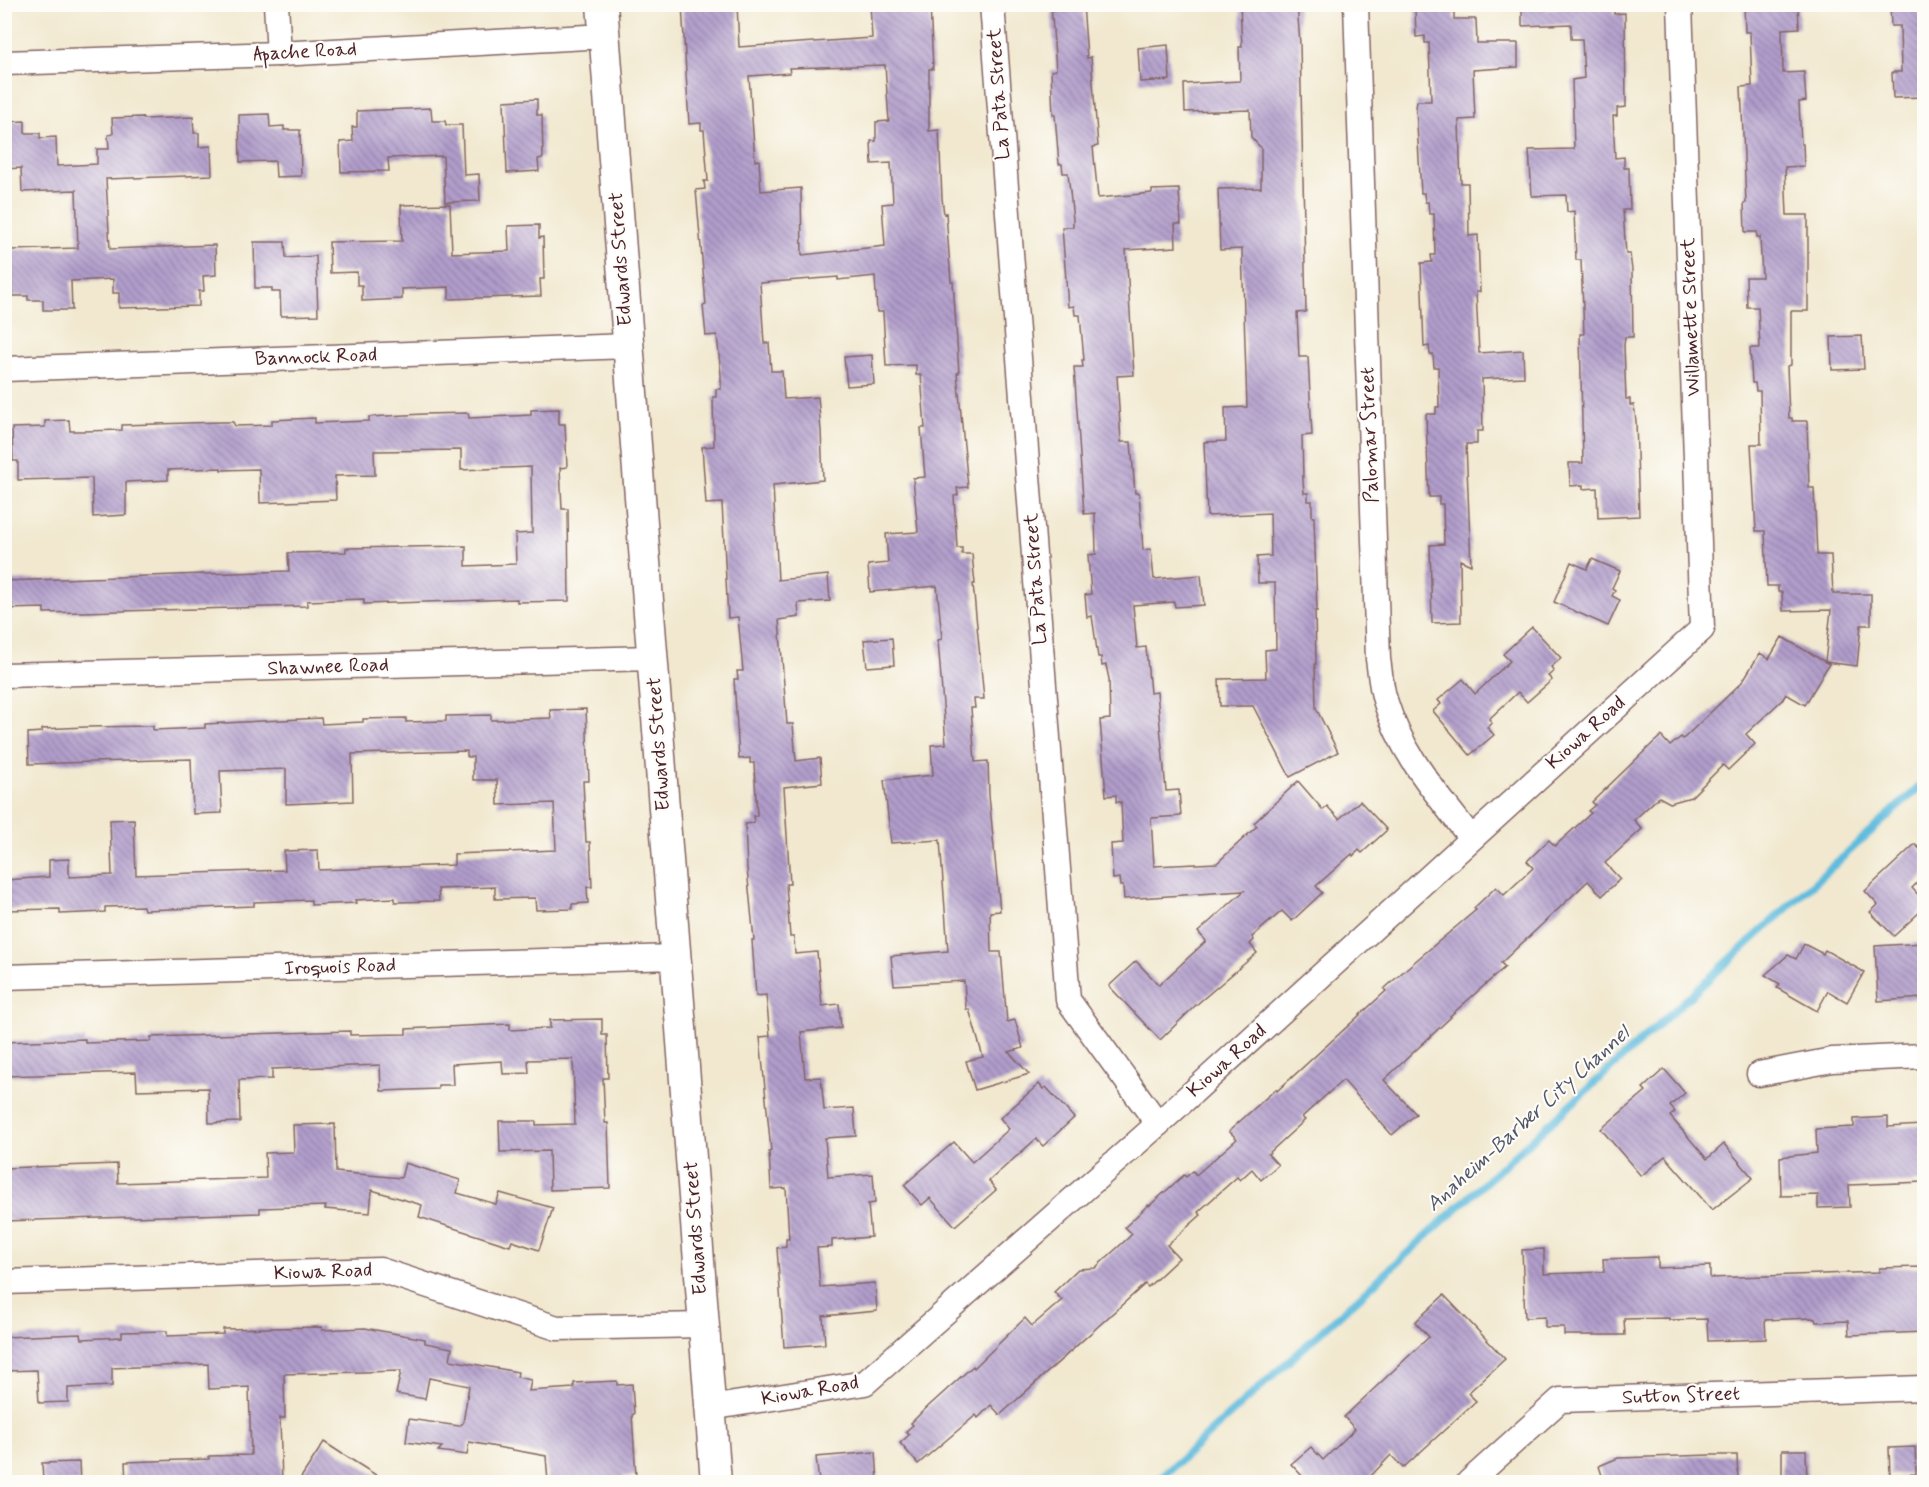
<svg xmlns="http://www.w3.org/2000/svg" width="1929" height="1487" viewBox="0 0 1929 1487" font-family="Mynerve,sans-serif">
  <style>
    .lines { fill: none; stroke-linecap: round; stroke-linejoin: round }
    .stream { stroke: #5fbbdd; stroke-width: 8 }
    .building { fill: url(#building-back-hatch); fill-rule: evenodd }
    .minor-casing { stroke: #846564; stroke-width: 27 }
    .tertiary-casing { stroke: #846564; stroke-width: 33 }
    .minor { stroke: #fff; stroke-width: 24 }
    .tertiary { stroke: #fff; stroke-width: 30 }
    .labels { text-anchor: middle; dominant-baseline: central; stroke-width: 4.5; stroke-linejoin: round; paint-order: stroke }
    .street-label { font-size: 20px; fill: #4a1f2b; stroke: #fdfcf7 }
    .water-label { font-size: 21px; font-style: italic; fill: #515669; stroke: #fdfcf7 }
  </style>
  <defs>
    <pattern id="building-back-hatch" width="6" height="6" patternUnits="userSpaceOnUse" patternTransform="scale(1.5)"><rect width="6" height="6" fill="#b19dcb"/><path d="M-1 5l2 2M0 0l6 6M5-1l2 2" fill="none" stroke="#927fa5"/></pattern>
  </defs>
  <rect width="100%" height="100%" fill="#fdfcf7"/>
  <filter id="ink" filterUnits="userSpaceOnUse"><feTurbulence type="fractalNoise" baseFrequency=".0167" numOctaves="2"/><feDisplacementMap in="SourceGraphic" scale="12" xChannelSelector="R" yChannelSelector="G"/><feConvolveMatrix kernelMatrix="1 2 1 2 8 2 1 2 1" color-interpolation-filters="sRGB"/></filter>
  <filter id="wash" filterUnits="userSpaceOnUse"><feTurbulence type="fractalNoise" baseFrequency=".008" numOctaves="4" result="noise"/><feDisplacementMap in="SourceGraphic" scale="24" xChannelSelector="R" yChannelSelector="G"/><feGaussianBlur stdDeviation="1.35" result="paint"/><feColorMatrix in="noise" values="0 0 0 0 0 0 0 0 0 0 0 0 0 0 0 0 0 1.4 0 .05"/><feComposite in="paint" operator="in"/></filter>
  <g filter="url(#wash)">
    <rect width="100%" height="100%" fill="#f1e8cf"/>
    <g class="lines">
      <!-- stream -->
      <path class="stream" d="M1156 1482 1924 783"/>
    </g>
    <g id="blocks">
      <!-- building -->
      <g class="building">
        <path d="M682 4H737L739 47 872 38 870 4H930L933 69H929V131L939 130 942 198 944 214 946 213 951 282H953L959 373H957L968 487 957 488 958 495 954 496 957 548H962V554H972L975 584H973L984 699H974L975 708H971L975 762 988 761 989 795 1000 911 990 912 991 952H1001L1007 1022 1015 1020 1023 1048 1009 1052 1029 1074 975 1090 966 1061 983 1057 969 1009H966L964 981 894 985 891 956 948 951 940 840 891 843 884 780 933 775 931 745 946 744 938 640 942 639 937 586 870 592 868 565 888 563 886 534 918 532 913 478 925 477 921 428H925L921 375H916V365L886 366 883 312H877L875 276 838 280V277L760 283 764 343H769L771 371H782L784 399 818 397 821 431 823 480 773 485 778 580 828 575 830 601 798 603 799 617 779 620 787 724H793L796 761 820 758 822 783 784 787 790 884H786L790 937H794L795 954 817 952 822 1006 839 1004 841 1028 801 1032 805 1078 821 1077 824 1110 854 1108 856 1136 825 1138 828 1177 873 1174 875 1203 868 1204 871 1237 832 1240V1247L817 1248 820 1287 875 1283 877 1311 823 1316 825 1344 784 1347 777 1248 786 1247V1239H789L786 1188 771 1189 769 1152 771 1151 760 1037 770 1036 766 995 756 996 752 940H754L747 869 745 824 754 823 753 816H757L754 763H750V758L739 759 734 679H738L737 671H743L738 617 728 618 722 503 706 504 702 447 714 446 713 397H716V389H721V375L717 335 706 336 703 306 706 305 696 190 705 189 704 181H708L704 130H701V123L689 124ZM885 65 889 121 876 122V141H871L872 164 891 163 893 203 882 204 885 246 802 255 801 188 761 191 759 160 755 161 749 76 790 73 789 68Z"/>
        <path d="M1051 4H1083L1087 58 1091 57 1098 146 1093 147 1098 198 1152 193V190L1179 189 1181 224H1175L1176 247 1126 250 1134 375 1117 376 1121 442H1131L1135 493H1139L1143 550 1151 549 1154 579 1201 575 1204 605 1175 607 1174 602 1133 605 1137 648 1146 647 1150 693 1157 692 1166 791 1179 790 1181 816 1151 818 1154 866 1217 863 1257 826 1254 823 1298 781 1323 810 1327 806 1339 819 1360 801 1387 830 1362 853 1359 850 1353 856 1352 854 1316 886 1322 893 1292 921 1282 911 1252 937 1254 940 1250 944 1257 953 1196 1005 1160 1040 1109 986 1136 961 1159 985 1206 941 1198 932 1244 891 1124 899 1123 886H1120L1119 878 1113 879 1111 844 1123 843 1121 802H1116V795L1106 796 1100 720 1110 719 1109 679 1106 665 1102 666 1101 657H1098L1092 616 1087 617 1085 595 1091 594 1088 555 1096 554 1095 513 1084 514 1074 367H1083L1082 360H1084L1080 315H1075L1074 306 1068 307 1062 227H1073V220L1068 173H1063L1062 164H1059L1055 115H1053L1051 71 1056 70Z"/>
        <path d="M1240 4H1297L1300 44 1306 312 1297 313 1299 357H1308L1312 435 1302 436 1303 480 1304 493H1308V501H1312V517H1314L1317 611H1315L1316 664H1315L1316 708 1338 752 1290 777 1253 706H1220L1219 679 1266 678 1265 650 1276 649 1275 583H1258L1257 557 1271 556 1270 513 1207 516 1204 442 1226 441 1225 408 1247 407 1242 249 1220 250 1218 189 1261 188V148L1251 137 1250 110 1185 112 1184 84 1240 81 1239 47H1242Z"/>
        <path d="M1522 4H1546V10L1571 4H1614V14L1625 13 1626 107 1617 108V116H1613L1615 158 1624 157V168H1629L1630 210H1623L1626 254H1630L1632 270 1633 337H1625L1624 345 1626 399H1630V405H1634L1636 421 1639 516 1598 518 1597 488 1583 489V485L1570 486 1569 463H1583L1580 334H1584L1581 260H1576L1574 211 1567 212 1566 195 1532 196 1529 150 1574 149 1572 80 1584 78 1582 39H1571V24L1522 26Z"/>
        <path d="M1744 4H1798L1799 28 1782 29 1783 73 1804 72 1806 101 1799 102 1801 144H1803L1804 166 1785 167 1787 215H1808V311H1791V365L1787 366 1789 418H1792V421H1807L1809 488H1814L1817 555H1831L1833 594H1871V625H1861L1857 666 1825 662 1831 610 1783 611 1782 592H1778V586H1767L1765 531H1756L1751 444H1761L1760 391H1756L1755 383H1752L1750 348H1760L1758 307H1747L1746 277H1762L1760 237H1757V232H1745L1744 203H1746L1741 87 1752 86 1750 32H1745Z"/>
        <path d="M1890 4H1924V97L1893 98 1892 72H1901L1900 26H1891Z"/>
        <path d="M1454 5V19H1476L1477 43H1518V67L1473 70 1475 119 1459 120 1460 158 1461 183H1468L1469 236 1478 235 1480 292H1476L1479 353 1523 350 1524 377 1482 379 1483 431H1477V444H1466L1471 565 1460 560 1461 622 1432 623 1430 545 1444 544 1443 504H1439V497H1429L1427 445 1426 414H1436V407H1439L1438 367H1434L1433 354H1430L1429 346 1424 347 1421 263 1432 262 1431 255H1435L1434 214H1429L1428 202H1425L1424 193H1421L1416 108 1417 101H1431L1429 43H1425V36L1416 37 1415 6Z"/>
        <path d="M1168 45 1170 80 1140 82 1138 48Z"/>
        <path d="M537 99V115H542L543 158 538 159 539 171 507 173 504 101Z"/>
        <path d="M431 108 432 121H445L446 125H462L464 175 479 174 480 201 445 202 443 156 388 158 389 171 341 172 340 142 353 141 352 127H357V111Z"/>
        <path d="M269 114 270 127 284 126V130H300L301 176 276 177 275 161 240 162 239 115Z"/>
        <path d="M142 117 143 119 193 117 194 133H199V147L211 146 212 175 106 179 110 249 215 245 216 275 203 276 204 291H199V306L119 308V293H113V279L71 281 72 310H43V300H28V296H12L11 250 78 248 76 190 22 192 21 168 4 169V122L25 121V133H40V138L56 137 57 166 97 164V149H109L108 135 113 134 112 118Z"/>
        <path d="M450 204 452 253 509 251 508 226 539 225V238L543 237 544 279H540L541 296 449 299V287L402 289V299L362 301V285H357V272L330 273 329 242 402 241 401 205Z"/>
        <path d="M254 242H285L286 258 316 256 318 315 281 316 280 292H272V288H255Z"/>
        <path d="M1862 336 1864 369 1832 370 1831 337Z"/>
        <path d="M872 355 874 384 847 386 844 357Z"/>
        <path d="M559 409V424H565L567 467 560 468 562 509H568L569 601 517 602V599L364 604V599L307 601V606L44 613V608L4 609V581L289 571 288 553 346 552V548L466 546V566L516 564 515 534 532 533 531 467 461 470V450L374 451 375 475 335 476 336 500 260 503 259 469 221 470V468L168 470V480L126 482V515L93 517 92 478 18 480V461H13L12 428 45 427V421L69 420 70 431H84L122 430V425L222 422H233L235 426 272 425V420L315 418V423L369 421V417L424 414 468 413 469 418 531 415V410Z"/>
        <path d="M1592 559 1620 571 1612 588 1615 590 1612 596 1620 600 1608 626 1554 602 1571 562 1587 569Z"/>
        <path d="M1532 627 1561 658 1551 667 1554 671 1548 676 1552 680 1527 702 1518 692 1489 719 1492 723 1487 727 1494 735 1470 755 1433 711 1441 704 1438 700 1463 679 1475 694 1510 661 1503 654Z"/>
        <path d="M1782 637 1829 664 1805 705 1786 694 1782 700 1746 734 1755 744 1728 770 1723 765 1691 797 1670 803 1659 797 1634 820 1642 829 1605 863 1620 879 1602 896 1588 881 1501 963 1505 967 1450 1016 1451 1017 1384 1080 1416 1114 1392 1135 1343 1080 1302 1117 1305 1120 1268 1154 1278 1165 1261 1180 1252 1169 1240 1180 1237 1177 1198 1212 1201 1215 1167 1245 1179 1258 1148 1287 1145 1284 1000 1415 991 1405 978 1418 976 1415 918 1464 900 1443 909 1435 906 1431 913 1425 911 1423 922 1412 973 1366 974 1368 1025 1318 1032 1326 1062 1300 1054 1292 1078 1269 1095 1268 1127 1239 1132 1234 1125 1227 1148 1205 1149 1206 1184 1175 1186 1177 1193 1171 1196 1175 1237 1139 1229 1131 1276 1089 1277 1091 1386 991 1384 989 1406 969 1476 910 1474 908 1496 887 1504 895 1533 868 1527 861 1549 840 1555 846 1591 813 1588 811 1595 805 1592 802 1653 743 1661 736 1670 746 1681 737 1683 739 1742 682 1760 653 1769 659Z"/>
        <path d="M892 638 894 665 867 667 864 640Z"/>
        <path d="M586 709 589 781H583L586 842H590L592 887H587L588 903 572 904V909L536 910 535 898 495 899V887L438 889 439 901 395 902V898L355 900 356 903 311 905V900L254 902V906L144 910 143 906 105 907V912L60 914V909L4 910V880L49 877V860L69 859V877L112 875 110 820 134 819 136 875 285 870 284 851 318 850 319 870 454 865V854L556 850 554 803 498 805 497 780H473V757H467V751L352 754 353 801 286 804V769L220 771 222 813 193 814 191 759 29 764 28 733 42 732V729L86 727 153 726V730L205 728V724L321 718 322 724 363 722V719L406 718V722L446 721V716L491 715V720L551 718 550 710Z"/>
        <path d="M1915 844 1924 854V876L1912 888 1924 901V908L1894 936 1870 912 1878 905 1865 891Z"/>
        <path d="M1924 943V998L1878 1001 1875 946Z"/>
        <path d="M1804 944 1823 954 1825 950 1864 972 1847 1002 1828 991 1817 1011 1777 988 1780 984 1765 975 1788 955 1796 959Z"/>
        <path d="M602 1019V1035H607L608 1078H603L605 1123H608L610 1188 550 1190 549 1151 500 1152 499 1121H536V1125L575 1124 573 1059 528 1060 529 1073 503 1074 502 1061 452 1064 453 1085H438V1089L381 1091 380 1065 272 1069V1079L239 1080 240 1122 209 1123 208 1088 137 1090 136 1072 4 1076V1042L85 1039V1043L151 1041V1037L350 1031V1035L406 1034V1029L466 1026 510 1024V1030L550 1028V1020Z"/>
        <path d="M1664 1069 1685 1093 1670 1106 1675 1112 1670 1116 1707 1159 1724 1144 1753 1178 1712 1210 1665 1156 1641 1176 1601 1129 1646 1091 1643 1088Z"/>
        <path d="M1039 1084 1043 1089 1046 1087 1074 1118 1043 1146 1036 1139 989 1181 996 1190 955 1226 930 1198 922 1205 904 1185 954 1142 972 1162 1009 1129 1000 1118Z"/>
        <path d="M1888 1117V1127L1922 1125 1924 1182 1849 1185 1850 1207 1818 1208V1195L1781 1196 1780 1157 1817 1153 1816 1129 1854 1127V1119Z"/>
        <path d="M335 1124 336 1172 401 1178 405 1163 460 1180 457 1193 496 1204 500 1193 553 1208 539 1250 512 1241 510 1246 419 1217 422 1205 372 1190 370 1213 325 1209 326 1206 260 1208V1213L4 1221V1168L117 1164 118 1183 266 1178 265 1153 294 1152 293 1125Z"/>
        <path d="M1544 1249V1274L1604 1272 1603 1259 1658 1257V1268L1710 1266V1278L1879 1272V1268L1924 1267V1332L1849 1335 1848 1321 1816 1322 1815 1319 1811 1318 1765 1320 1766 1339 1708 1341 1707 1319 1669 1320V1318L1624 1319 1625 1335H1564V1327H1545V1317L1525 1318 1522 1250Z"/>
        <path d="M1444 1295 1505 1359 1468 1393 1476 1401 1403 1468 1391 1455 1365 1482H1299L1304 1478 1291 1464 1311 1447 1323 1460 1355 1429 1344 1417 1429 1337 1415 1322Z"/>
        <path d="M322 1327V1330L365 1328 425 1339V1343L452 1348 450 1360 518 1372 517 1377 531 1380 529 1391 574 1388V1383L617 1381V1385L632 1384 634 1414 632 1415 636 1476 623 1477V1482H590V1481L548 1482 546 1456 469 1442 467 1455 438 1451 442 1447 406 1442 409 1419 459 1426 463 1423 469 1386 429 1378 425 1399 396 1394 401 1371 284 1374 285 1418H280L282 1482H126L125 1462 209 1459V1456L251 1455 249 1387 209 1389 208 1364 112 1368V1386L68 1388V1402L39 1403 37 1370 4 1371V1337L81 1334 82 1339 122 1337V1332L167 1331V1336L223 1334V1329Z"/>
        <path d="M324 1442 344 1455 387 1482H298Z"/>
        <path d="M1915 1447 1916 1474 1890 1475 1889 1448Z"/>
        <path d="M1782 1450H1806L1807 1482H1782Z"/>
        <path d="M876 1452 878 1482H819L816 1457Z"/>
        <path d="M1711 1455H1737L1738 1482H1604L1599 1466 1618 1458Z"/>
        <path d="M79 1462 80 1482H43L42 1463Z"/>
      </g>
    </g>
  </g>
  <g filter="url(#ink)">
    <use href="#blocks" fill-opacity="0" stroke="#846564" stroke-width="1.5"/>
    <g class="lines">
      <!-- minor casing -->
      <g class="minor-casing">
        <g id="minor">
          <path d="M276 4 279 54"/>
          <path d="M992 4 1068 1000 1158 1124"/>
          <path d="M1356 4 1378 659C1380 672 1381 687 1385 700 1401 754 1438 795 1471 838"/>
          <path d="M4 63 279 54 605 36"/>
          <path d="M4 369 628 346"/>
          <path d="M4 675 652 658"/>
          <path d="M4 977 675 957"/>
          <path d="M1759 1074 1832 1060 1924 1056"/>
          <path d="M4 1282 380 1270 557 1328 704 1325"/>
          <path d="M710 1408 865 1383 1158 1124 1702 629 1680 4"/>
          <path d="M1469 1482 1560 1400 1924 1388"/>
        </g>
      </g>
      <!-- tertiary casing -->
      <g class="tertiary-casing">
        <path id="tertiary" d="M602 4 716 1482"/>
      </g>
      <!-- minor -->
      <use href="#minor" class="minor"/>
      <!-- tertiary -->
      <use href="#tertiary" class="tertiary"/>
    </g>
  </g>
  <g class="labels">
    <!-- street labels -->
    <g class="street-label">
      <text transform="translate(305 52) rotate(-3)">Apache Road</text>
      <text transform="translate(999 94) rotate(-94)">La Pata Street</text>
      <text transform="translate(621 259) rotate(-94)">Edwards Street</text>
      <text transform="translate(1691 317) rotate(-92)">Willamette Street</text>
      <text transform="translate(316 357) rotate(-2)">Bannock Road</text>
      <text transform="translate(1370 435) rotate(-92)">Palomar Street</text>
      <text transform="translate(1036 579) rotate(-94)">La Pata Street</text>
      <text transform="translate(328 667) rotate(-2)">Shawnee Road</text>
      <text transform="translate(1586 733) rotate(-42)">Kiowa Road</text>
      <text transform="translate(659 744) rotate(-94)">Edwards Street</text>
      <text transform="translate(340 967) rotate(-2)">Iroquois Road</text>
      <text transform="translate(1227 1061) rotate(-42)">Kiowa Road</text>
      <text transform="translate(696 1228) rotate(-94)">Edwards Street</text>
      <text transform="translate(323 1272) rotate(-2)">Kiowa Road</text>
      <text transform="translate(810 1391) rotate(-10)">Kiowa Road</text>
      <text transform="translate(1681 1396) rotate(-2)">Sutton Street</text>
    </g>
    <!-- water labels -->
    <g class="water-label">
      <text transform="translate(1528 1119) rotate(-42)">Anaheim-Barber City Channel</text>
    </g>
  </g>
  <!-- margin -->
  <rect width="1929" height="1487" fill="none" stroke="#fdfcf7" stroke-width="24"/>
</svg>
